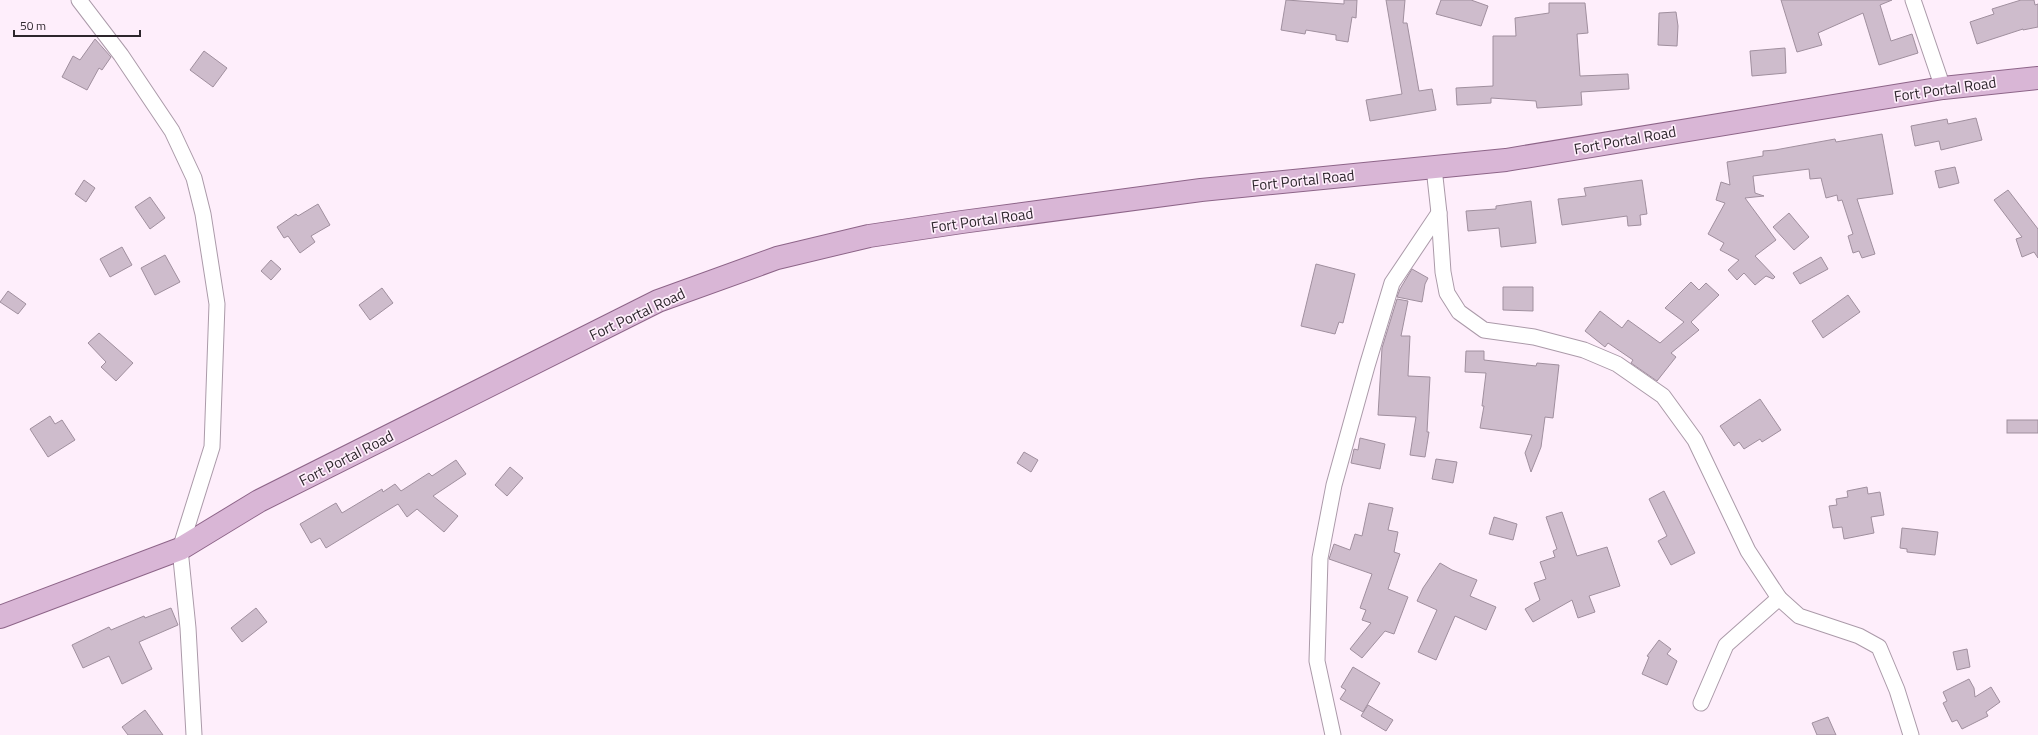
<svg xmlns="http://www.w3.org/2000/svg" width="2038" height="735" viewBox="0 0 2038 735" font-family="'Titillium Web',sans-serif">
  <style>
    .building { fill: #cebccc; stroke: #a08f9e }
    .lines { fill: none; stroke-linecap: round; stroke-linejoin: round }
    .street-casing { stroke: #ab9aa9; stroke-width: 17 }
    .primary-casing { stroke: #8d6488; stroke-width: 24 }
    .street { stroke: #fff; stroke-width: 15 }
    .primary { stroke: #d9b6d6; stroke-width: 22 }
    .labels { text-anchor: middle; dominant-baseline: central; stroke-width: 3.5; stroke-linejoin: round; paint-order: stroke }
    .street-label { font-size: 15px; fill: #2d262c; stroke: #feeefb }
  </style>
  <rect width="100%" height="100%" fill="#feeefb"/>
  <!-- building -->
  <g class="building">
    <path d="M1286 0 1344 4V0H1357L1356 18 1352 17 1348 42 1336 40V35L1306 30 1305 34 1281 30Z"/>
    <path d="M1386 0H1405L1403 23H1407L1419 91 1432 89 1436 110 1370 121 1366 100 1402 94Z"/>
    <path d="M1441 0H1471L1488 6 1481 26 1436 14Z"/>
    <path d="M1781 0H1892L1880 5 1891 41 1912 34 1918 53 1879 65 1863 13 1818 33 1822 45 1797 52Z"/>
    <path d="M2021 0H2034L2035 5 2038 4V27L2023 30V29L1977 44 1970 22 1994 14 1992 9Z"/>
    <path d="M1549 3H1585L1588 33 1577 34 1580 76 1628 74 1629 89 1581 92 1582 105 1537 108 1536 101 1491 98V103L1457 105 1456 88 1493 86V36H1516L1515 18 1549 13Z"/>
    <path d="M1676 12 1678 26 1677 46 1658 45 1659 13Z"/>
    <path d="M95 39 111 57 102 70 99 68 87 90 62 77 73 56 80 60Z"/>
    <path d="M1785 48 1786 73 1752 76 1750 51Z"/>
    <path d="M204 51 227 68 213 87 190 70Z"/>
    <path d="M1976 118 1982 140 1941 150 1939 141 1915 146 1911 126 1947 119 1948 124Z"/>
    <path d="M1882 134 1893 194 1857 199 1875 254 1862 258 1859 251 1853 253 1848 236 1853 234 1842 200 1838 201 1837 195 1826 198 1821 178 1810 179 1809 169 1753 176 1755 193 1764 196 1745 198 1776 240 1755 256 1775 277 1773 279 1766 276 1755 285 1744 273 1737 280 1728 270 1739 260 1720 250 1724 243 1708 234 1725 203 1716 200 1721 182 1730 185 1727 162 1763 156V151L1775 150 1835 139 1836 142Z"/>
    <path d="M1955 167 1959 183 1939 188 1935 171Z"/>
    <path d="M84 180 95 188 86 202 75 194Z"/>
    <path d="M1642 180 1647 214 1640 215 1641 225 1628 226 1627 216 1562 225 1558 199 1586 196 1584 188Z"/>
    <path d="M2008 190 2038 229V258L2034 252 2022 257 2016 239 2022 237 1994 200Z"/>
    <path d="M150 197 165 218 150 229 135 207Z"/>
    <path d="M1531 201 1536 243 1501 247 1499 228 1468 231 1466 211 1496 209V206Z"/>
    <path d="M318 204 330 225 311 236 315 242 300 253 288 236 284 238 277 227 296 214 298 216Z"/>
    <path d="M1789 213 1809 237 1794 250 1773 227Z"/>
    <path d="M122 247 132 265 110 277 100 259Z"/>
    <path d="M165 255 180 282 155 295 141 268Z"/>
    <path d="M1821 257 1828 269 1800 284 1793 273Z"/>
    <path d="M271 260 281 269 271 280 261 271Z"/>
    <path d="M1316 264 1355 274 1343 323 1339 322 1335 334 1301 326Z"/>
    <path d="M1412 269 1428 278 1425 284 1422 302 1397 297 1400 289Z"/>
    <path d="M1691 282 1699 290 1706 283 1719 295 1691 322 1699 330 1671 353 1676 357 1657 381 1631 363 1633 360 1608 343 1605 347 1585 331 1600 311 1622 328 1628 320 1660 343 1684 322 1665 308Z"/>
    <path d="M1503 287H1533V311L1503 310Z"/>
    <path d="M382 288 393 303 370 320 359 305Z"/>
    <path d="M8 291 26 304 18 314 0 302Z"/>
    <path d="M1848 295 1860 312 1823 338 1812 321Z"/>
    <path d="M1397 299 1408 301 1401 336H1410L1408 376 1430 377 1427 432H1429L1425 457 1410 455 1416 417 1378 415 1382 348Z"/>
    <path d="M99 333 133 363 116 381 101 367 106 362 88 343Z"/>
    <path d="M1466 351H1484V360L1536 366 1537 363 1559 365 1553 418 1545 417 1541 447 1531 472 1525 453 1532 435 1480 428 1484 406H1482L1486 373 1465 372Z"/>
    <path d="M1760 399 1781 430 1762 442 1760 439 1744 449 1739 442 1734 446 1720 426Z"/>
    <path d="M50 416 55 424 62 420 75 440 48 457 30 429Z"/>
    <rect x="2007" y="420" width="31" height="13"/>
    <path d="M1360 438 1385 444 1380 469 1351 463 1354 449 1358 450Z"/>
    <path d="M1024 452 1038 460 1031 472 1017 463Z"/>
    <path d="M1436 459 1457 462 1453 483 1432 479Z"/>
    <path d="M456 460 466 474 433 496 458 516 444 532 417 509 407 517 398 504 326 548 320 538 311 543 300 524 336 503 342 513 382 489 383 492 395 484 401 491 429 473 432 476Z"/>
    <path d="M510 467 523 478 507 496 495 485Z"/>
    <path d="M1867 487 1868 494 1880 492 1884 515 1871 517 1874 533 1844 539 1842 527 1833 528 1829 506 1837 505 1836 499 1848 497 1847 491Z"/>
    <path d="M1664 491 1695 553 1671 565 1658 541 1667 536 1649 499Z"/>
    <path d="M1369 503 1393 508 1388 530 1398 532 1394 552 1400 554 1388 589 1408 597 1394 634 1385 631 1362 658 1350 649 1371 623 1362 620 1366 610 1360 608 1372 574 1329 559 1334 544 1350 550 1355 534 1362 536Z"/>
    <path d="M1562 512 1577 556 1607 547 1620 586 1589 596 1595 612 1578 618 1572 600 1533 622 1525 609 1540 600 1534 583 1546 579 1540 562 1555 557 1553 551 1557 549 1546 517Z"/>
    <path d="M1494 517 1517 524 1513 540 1489 534Z"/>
    <path d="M1902 528 1938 532 1935 555 1907 552V549L1900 548Z"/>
    <path d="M1440 563 1452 570 1477 580 1470 596 1496 607 1486 630 1455 616 1436 660 1418 652 1437 610 1417 601 1423 588Z"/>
    <path d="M171 608 178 625 139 642 152 669 122 684 109 656 83 668 72 645 109 627 111 630 144 616 145 618Z"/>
    <path d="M256 608 267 622 242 642 231 628Z"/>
    <path d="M1659 640 1671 649 1667 654 1677 661 1667 685 1642 674 1649 657 1647 656Z"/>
    <path d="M1967 649 1970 667 1957 670 1953 652Z"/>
    <path d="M1353 667 1380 683 1363 712 1340 699 1346 690 1341 687Z"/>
    <path d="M1969 679 1974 688 1975 697 1991 687 2000 702 1986 712 1988 716 1962 729 1957 720 1952 722 1943 703 1947 701 1943 692Z"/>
    <path d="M1368 705 1393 720 1386 731 1361 716Z"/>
    <path d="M145 710 163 735H128L122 727Z"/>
    <path d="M1828 717 1836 735H1817L1812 723Z"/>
  </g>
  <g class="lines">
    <!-- street casing -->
    <g class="street-casing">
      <g id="street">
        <path d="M79 0 121 55 172 131 194 178 203 214 217 304 212 447 180 549 188 628 194 735"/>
        <path d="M1913 0 1943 88"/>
        <path d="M1434 168 1439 213 1443 272 1447 293 1459 312 1484 330 1534 337 1584 350 1617 364 1663 396 1695 440 1748 551 1779 598 1799 616 1859 636 1879 647 1897 690 1911 735"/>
        <path d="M1701 703 1726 645 1779 598"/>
        <path d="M1333 735 1317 661 1320 558 1334 485 1367 366 1392 283 1439 213"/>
      </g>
    </g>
    <!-- primary casing -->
    <g class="primary-casing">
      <path id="primary" d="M0 617 180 549 259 501 658 301 777 258 869 236 962 222 1201 190 1506 160 1943 88 2038 78"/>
    </g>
    <!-- street -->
    <use href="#street" class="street"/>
    <!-- primary -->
    <use href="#primary" class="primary"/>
  </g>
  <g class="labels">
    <!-- street labels -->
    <g class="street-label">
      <text transform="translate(1945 89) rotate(-8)">Fort Portal Road</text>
      <text transform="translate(1625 140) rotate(-10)">Fort Portal Road</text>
      <text transform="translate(1303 180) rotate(-6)">Fort Portal Road</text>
      <text transform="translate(982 220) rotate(-8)">Fort Portal Road</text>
      <text transform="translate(637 314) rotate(-25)">Fort Portal Road</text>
      <text transform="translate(346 458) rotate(-27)">Fort Portal Road</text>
    </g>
  </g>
  <!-- scale -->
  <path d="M14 30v6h126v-6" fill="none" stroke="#2d262c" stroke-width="2"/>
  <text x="20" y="30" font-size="12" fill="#2d262c" stroke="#feeefb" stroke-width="3" paint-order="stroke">50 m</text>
</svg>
